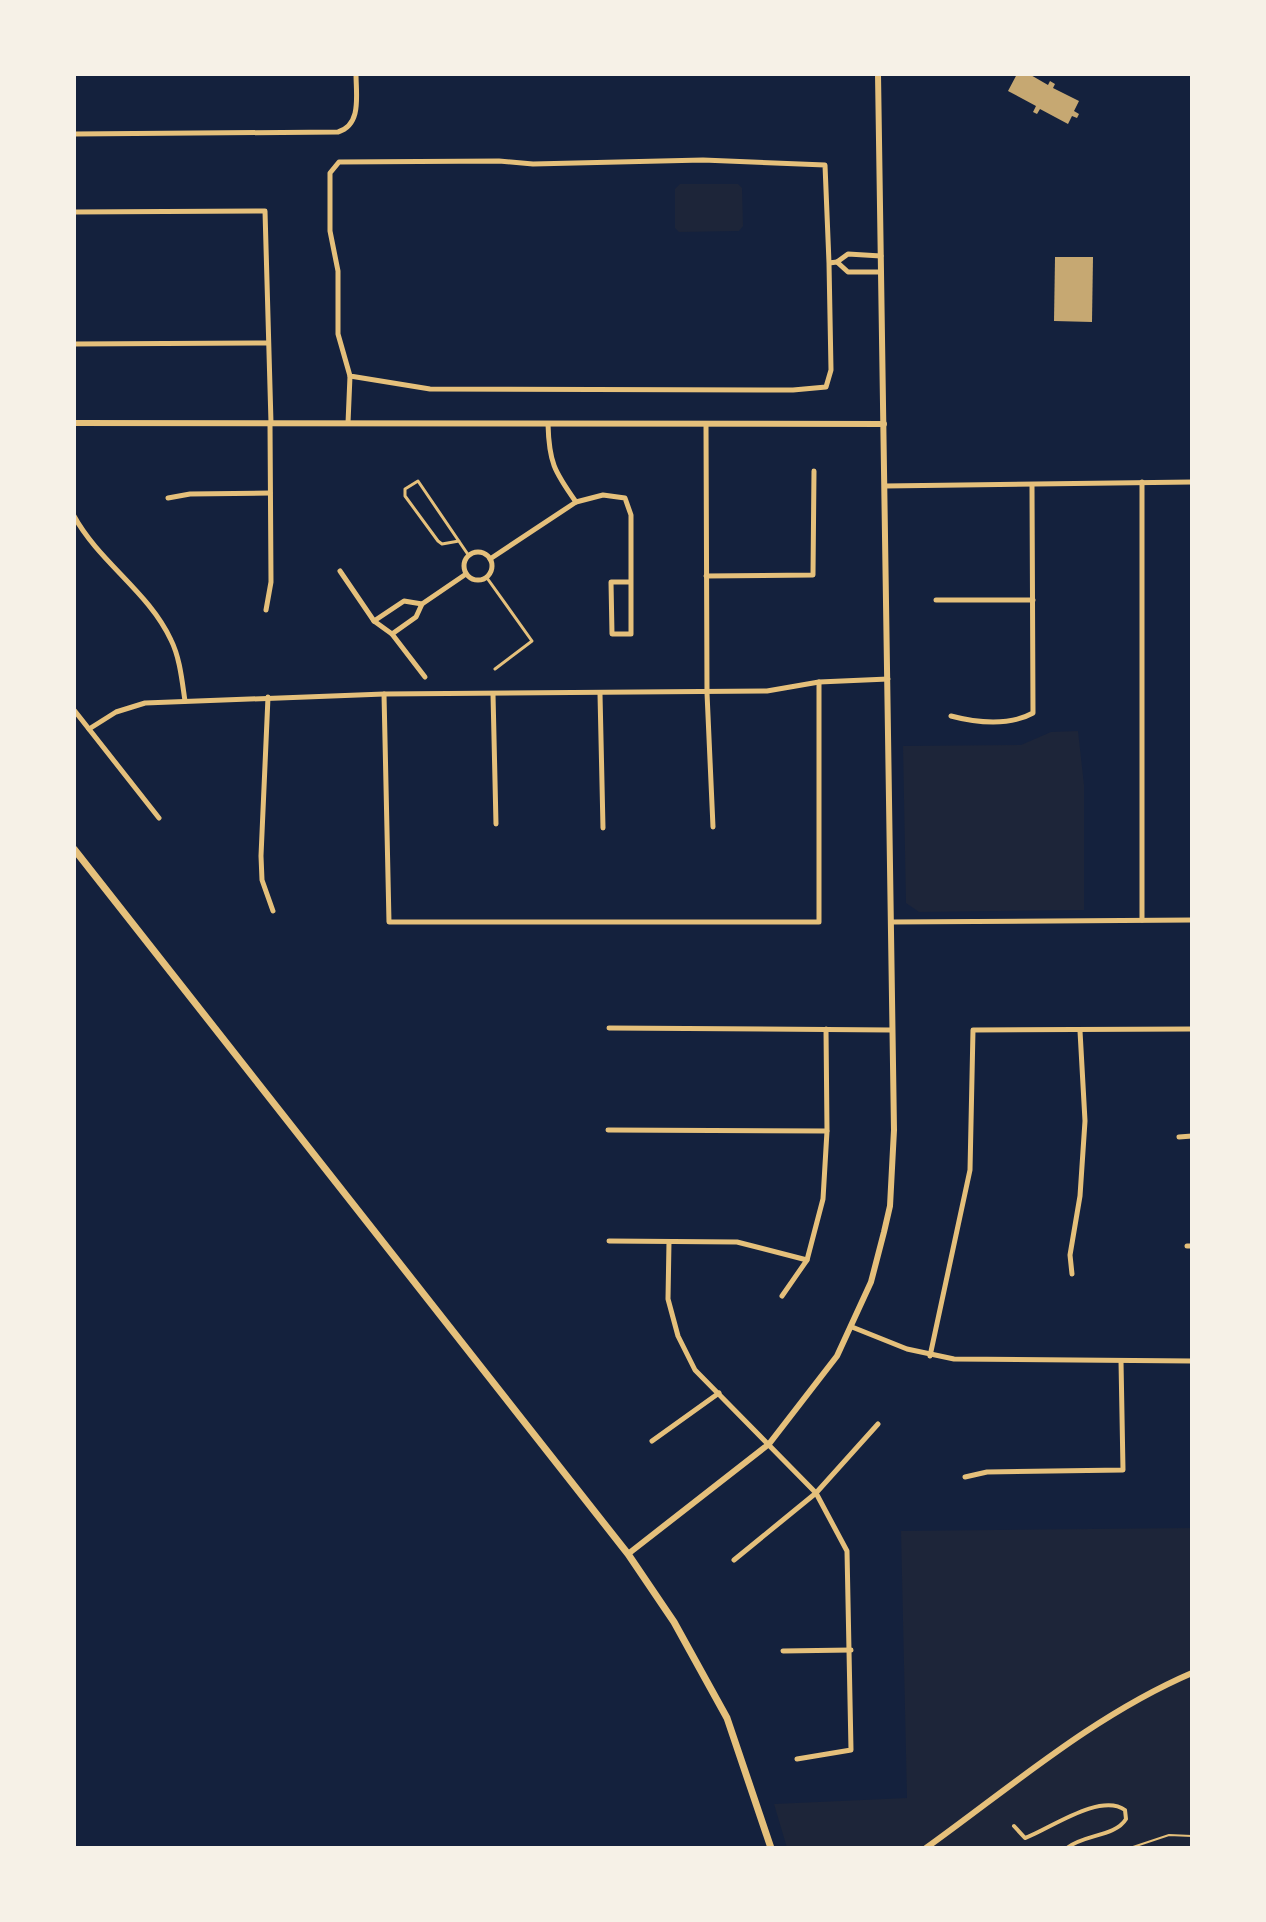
<svg xmlns="http://www.w3.org/2000/svg" width="1266" height="1922" viewBox="0 0 1266 1922" font-family="'Source Sans 3',sans-serif">
  <style>
    .green { fill: #1d2539 }
    .building { fill: #c6a872 }
    .lines { fill: none; stroke-linecap: round; stroke-linejoin: round }
    .path { stroke: #e5c07b; stroke-width: 2 }
    .service { stroke: #e5c07b; stroke-width: 3 }
    .pedestrian { stroke: #e5c07b; stroke-width: 4 }
    .minor { stroke: #e5c07b; stroke-width: 5 }
    .tertiary { stroke: #e5c07b; stroke-width: 6 }
    .secondary { stroke: #e5c07b; stroke-width: 7 }
  </style>
  <rect width="100%" height="100%" fill="#14213d"/>
  <!-- green -->
  <g class="green">
    <path d="M680 184H738L742 188 743 226 739 231 679 232 675 228V189Z"/>
    <path d="M1078 731 1084 785V910L919 912 906 903 903 746 1021 745 1051 732Z"/>
    <path d="M1192 1528V1848H787L774 1804 907 1798 901 1531Z"/>
  </g>
  <!-- building -->
  <g class="building">
    <path d="M1017 74H1029L1048 85 1050 81 1055 84 1053 88 1079 101 1074 111 1079 114 1077 118 1072 116 1068 124 1040 109 1037 114 1033 112 1036 106 1008 91Z"/>
    <path d="M1055 257H1093L1092 322 1054 321Z"/>
  </g>
  <g class="lines">
    <!-- path -->
    <path class="path" d="M1130 1848 1169 1835 1192 1836"/>
    <!-- service -->
    <g class="service">
      <path d="M459 541 442 544 438 541 405 496V489L418 481 469 556"/>
      <path d="M487 578 532 641 495 669"/>
    </g>
    <!-- pedestrian -->
    <path class="pedestrian" d="M1014 1826 1025 1838C1048 1830 1100 1792 1125 1810L1126 1819C1115 1837 1084 1834 1067 1848"/>
    <!-- minor -->
    <g class="minor">
      <path d="M74 134 338 132C362 125 356 95 356 74"/>
      <path d="M74 212 265 211 271 423"/>
      <path d="M881 256 848 254 837 262 848 272H881"/>
      <path d="M829 263 831 370 826 387 793 390 430 389 350 376 338 334V271L330 231V173L339 162 499 161 533 164 703 160 825 165 829 263 837 262"/>
      <path d="M74 344 267 343"/>
      <path d="M348 423 350 376"/>
      <path d="M548 424C549 462 554 471 576 502"/>
      <path d="M706 424 707 693 713 827"/>
      <path d="M1142 482V920"/>
      <path d="M885 486 1192 482"/>
      <path d="M168 498 190 494 270 493"/>
      <path d="M74 516C99 562 149 592 171 640 180 658 182 681 185 701"/>
      <circle cx="478" cy="566" r="14"/>
      <path d="M490 559 576 502 603 495 625 498 631 515V634H612L611 582H631"/>
      <path d="M340 571 374 621 392 634 416 617 422 604 466 574"/>
      <path d="M706 576 813 575 814 471"/>
      <path d="M936 600H1033"/>
      <path d="M266 610 271 582 270 423"/>
      <path d="M374 621 404 601 422 604"/>
      <path d="M392 634 425 677"/>
      <path d="M384 694 389 922H819V682"/>
      <path d="M493 694 496 824"/>
      <path d="M600 694 603 828"/>
      <path d="M268 697 261 856 262 880 273 911"/>
      <path d="M74 710 159 818"/>
      <path d="M951 716C977 723 1010 726 1033 713L1032 486"/>
      <path d="M89 729 116 712 145 703 384 694 767 691 819 682 888 679"/>
      <path d="M891 922 1192 920"/>
      <path d="M609 1028 891 1030"/>
      <path d="M608 1130 827 1131"/>
      <path d="M1179 1137 1192 1136"/>
      <path d="M609 1241 737 1242 807 1260"/>
      <path d="M669 1242 668 1299 678 1336 695 1370 816 1493 847 1551 851 1750 797 1759"/>
      <path d="M1187 1246H1192"/>
      <path d="M1072 1274 1070 1255 1080 1196 1085 1121 1080 1031"/>
      <path d="M782 1296 807 1260 823 1199 827 1131 826 1029"/>
      <path d="M852 1327 907 1349 954 1359 1192 1361"/>
      <path d="M930 1356 970 1170 973 1030 1192 1029"/>
      <path d="M652 1441 719 1393"/>
      <path d="M965 1477 987 1472 1123 1470 1121 1361"/>
      <path d="M734 1560 816 1493 878 1424"/>
      <path d="M783 1651 851 1650"/>
    </g>
    <!-- tertiary -->
    <g class="tertiary">
      <path d="M74 423 884 424"/>
      <path d="M628 1554 769 1444 837 1356 871 1282 884 1232 890 1206 894 1130 878 74"/>
      <path d="M926 1848C1011 1787 1094 1715 1192 1673"/>
    </g>
    <!-- secondary -->
    <path class="secondary" d="M74 849 628 1554 674 1622 727 1718 771 1848"/>
  </g>
  <!-- border -->
  <rect width="1266" height="1922" fill="none" stroke="#f6f1e7" stroke-width="152"/>
</svg>
